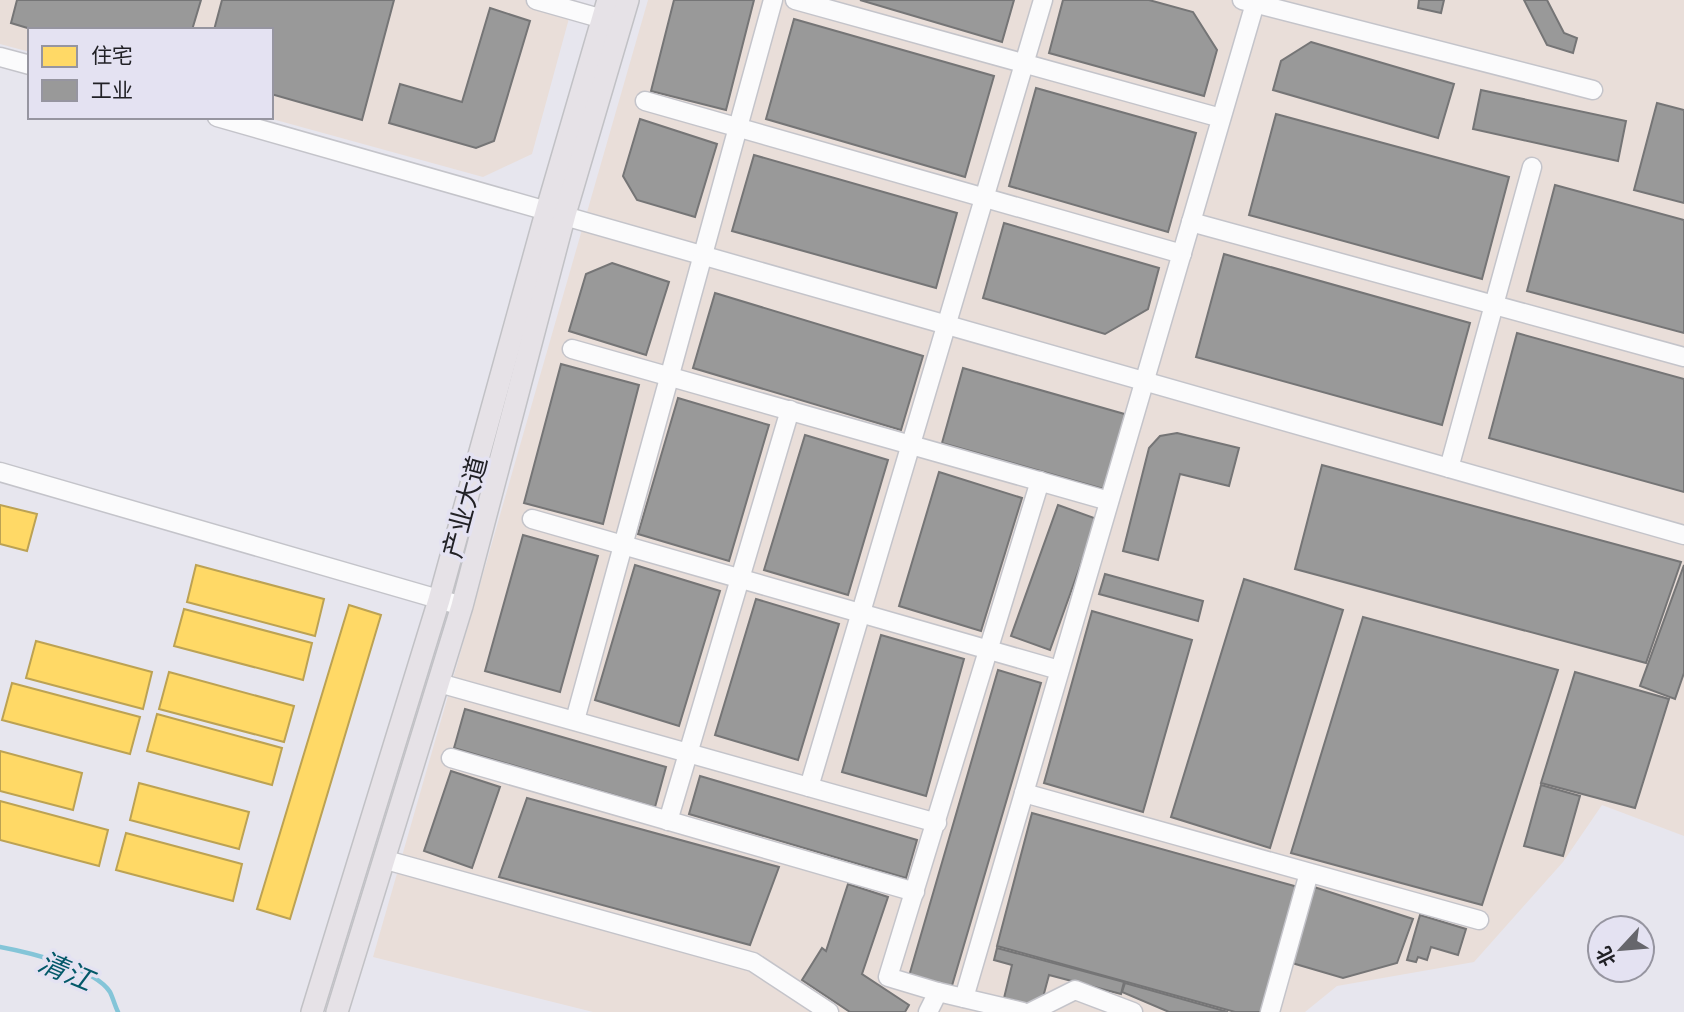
<svg xmlns="http://www.w3.org/2000/svg" width="1684" height="1012" viewBox="0 0 1684 1012" font-family="Figtree,'Noto Sans SC',sans-serif">
  <style>
    .industrial { fill: #e9ded9 }
    .homes { fill: #ffd966; stroke: #bca253; stroke-width: 2 }
    .industry { fill: #999; stroke: #757576; stroke-width: 2 }
    .lines { fill: none; stroke-linecap: round; stroke-linejoin: round }
    .stream { stroke: #84c5d8; stroke-width: 4.5 }
    .minor-casing { stroke: #c4c4ca; stroke-width: 21 }
    .major-casing { stroke: #c1c1c5; stroke-width: 24 }
    .minor { stroke: #fbfbfc; stroke-width: 18 }
    .major { stroke: #e6e2e7; stroke-width: 21 }
    .labels { text-anchor: middle; dominant-baseline: central; stroke-width: 7; stroke-linejoin: round; paint-order: stroke }
    .street-label { font-size: 26px; fill: #212126; stroke: #e4e2f2 }
    .water-label { font-size: 28px; font-style: italic; fill: #035969; stroke: #e4e2f2 }
  </style>
  <rect width="100%" height="100%" fill="#e7e6ee"/>
  <!-- industrial -->
  <g class="industrial">
    <path d="M0 0H574L532 154 483 177 265 117H271V30H30V52L0 44Z"/>
    <path d="M648 0H1684V836L1602 805 1563 862 1474 962 1337 986 1305 1012H593L373 957Z"/>
  </g>
  <!-- homes -->
  <g class="homes">
    <path d="M0 505 37 514 27 551 0 544Z"/>
    <path d="M196 565 324 599 315 636 187 602Z"/>
    <path d="M349 605 381 615 290 919 257 909Z"/>
    <path d="M184 609 312 643 303 680 174 646Z"/>
    <path d="M36 641 152 672 143 709 26 678Z"/>
    <path d="M169 672 294 706 284 742 159 709Z"/>
    <path d="M12 683 140 717 130 754 2 720Z"/>
    <path d="M157 714 282 748 272 785 147 751Z"/>
    <path d="M0 751 82 773 73 810 0 791Z"/>
    <path d="M139 783 249 812 239 849 130 820Z"/>
    <path d="M0 801 108 830 99 866 0 840Z"/>
    <path d="M126 833 242 864 233 901 116 870Z"/>
  </g>
  <!-- industry -->
  <g class="industry">
    <path d="M17 0H201L192 30H34L11 23Z"/>
    <path d="M222 0H394L362 120 271 94V30H214Z"/>
    <path d="M674 0H754L726 110 651 91Z"/>
    <path d="M860 0H1014L1002 42Z"/>
    <path d="M1063 0H1149L1193 12 1217 50 1204 96 1049 53Z"/>
    <path d="M1419 0H1444L1441 13 1418 8Z"/>
    <path d="M1524 0H1547L1564 33 1577 38 1573 53 1547 45Z"/>
    <path d="M490 8 530 21 494 141 476 148 389 123 400 84 462 102Z"/>
    <path d="M794 19 994 76 965 177 766 119Z"/>
    <path d="M1311 42 1454 84 1438 138 1273 90 1281 61Z"/>
    <path d="M1036 88 1196 133 1168 232 1009 186Z"/>
    <path d="M1481 90 1626 121 1618 161 1473 129Z"/>
    <path d="M1657 103 1684 110V203L1634 190Z"/>
    <path d="M1276 114 1509 177 1482 279 1249 215Z"/>
    <path d="M640 119 717 144 695 217 637 200 623 176Z"/>
    <path d="M754 155 957 213 936 288 732 231Z"/>
    <path d="M1555 185 1684 220V333L1527 291Z"/>
    <path d="M1004 223 1159 268 1148 309 1105 334 983 298Z"/>
    <path d="M1224 254 1470 323 1442 425 1196 357Z"/>
    <path d="M612 263 669 282 646 355 569 331 586 274Z"/>
    <path d="M715 293 923 356 901 430 693 368Z"/>
    <path d="M1517 333 1684 379V492L1489 438Z"/>
    <path d="M561 364 639 385 603 524 524 503Z"/>
    <path d="M963 368 1128 415 1107 490 942 443Z"/>
    <path d="M678 398 769 425 729 561 638 534Z"/>
    <path d="M1177 433 1239 448 1229 486 1180 474 1158 560 1123 551 1149 448 1160 436Z"/>
    <path d="M805 435 888 460 848 595 764 570Z"/>
    <path d="M1322 465 1681 562 1646 663 1295 569Z"/>
    <path d="M939 472 1022 498 981 631 899 606Z"/>
    <path d="M1058 505 1097 519 1050 650 1011 636Z"/>
    <path d="M523 535 598 556 560 692 485 671Z"/>
    <path d="M635 565 720 591 679 726 595 700Z"/>
    <path d="M1684 565V673L1675 699 1640 686Z"/>
    <path d="M1105 574 1203 601 1198 621 1099 594Z"/>
    <path d="M1244 579 1343 610 1270 848 1171 817Z"/>
    <path d="M756 599 839 624 798 760 715 735Z"/>
    <path d="M1092 611 1192 640 1143 812 1044 783Z"/>
    <path d="M1363 617 1558 670 1482 905 1291 853Z"/>
    <path d="M881 635 964 659 926 796 842 772Z"/>
    <path d="M998 670 1041 683 951 989 909 976Z"/>
    <path d="M1575 672 1669 699 1635 808 1541 783Z"/>
    <path d="M465 709 666 767 655 807 454 748Z"/>
    <path d="M451 771 500 787 472 868 424 851Z"/>
    <path d="M700 776 917 840 906 878 689 814Z"/>
    <path d="M1541 785 1580 796 1563 856 1524 846Z"/>
    <path d="M527 798 779 867 750 945 499 877Z"/>
    <path d="M1032 813 1298 887 1264 1012H1235L997 946Z"/>
    <path d="M848 884 888 897 862 974 909 1005 905 1012H850L802 980 822 948 826 951Z"/>
    <path d="M1314 887 1413 919 1397 963 1343 978 1292 963Z"/>
    <path d="M1420 915 1466 929 1458 955 1431 947 1427 960 1418 957 1416 962 1407 960Z"/>
    <path d="M997 948 1124 982 1121 994 1049 975 1042 1001 1031 1005 1004 998 1012 965 994 960Z"/>
    <path d="M1125 983 1228 1012H1169L1122 992Z"/>
  </g>
  <g class="lines">
    <!-- stream -->
    <path class="stream" d="M0 947C27 952 95 968 110 992 113 998 115 1006 118 1012"/>
    <!-- minor casing -->
    <g class="minor-casing">
      <g id="minor">
        <path d="M536 0 603 19"/>
        <path d="M795 0 1221 118"/>
        <path d="M1242 0 1593 90"/>
        <path d="M0 57 30 65"/>
        <path d="M645 101 1182 254"/>
        <path d="M217 117 1684 535"/>
        <path d="M1191 222 1684 357"/>
        <path d="M572 349 1109 501"/>
        <path d="M1449 468 1532 167"/>
        <path d="M0 472 452 603"/>
        <path d="M532 519 1059 670"/>
        <path d="M439 683 937 823"/>
        <path d="M575 720 773 0"/>
        <path d="M451 758 915 892"/>
        <path d="M809 787 1043 0"/>
        <path d="M1024 793 1479 920"/>
        <path d="M668 821 790 410"/>
        <path d="M386 860 753 962 829 1012"/>
        <path d="M938 992 888 977 1040 481"/>
        <path d="M964 998 1256 0"/>
        <path d="M928 1012 938 992 1023 1012"/>
        <path d="M1031 1012 1075 990 1133 1012"/>
        <path d="M1270 1012 1309 873"/>
      </g>
    </g>
    <!-- major casing -->
    <g class="major-casing">
      <g id="major">
        <path d="M312 1012 439 600 547 209 608 0"/>
        <path d="M337 1012 462 606 565 214 628 0"/>
      </g>
    </g>
    <!-- minor -->
    <use href="#minor" class="minor"/>
    <!-- major -->
    <use href="#major" class="major"/>
  </g>
  <g class="labels">
    <!-- street labels -->
    <g class="street-label">
      <text transform="translate(465 507) rotate(-75)">产业大道</text>
    </g>
    <!-- water labels -->
    <g class="water-label">
      <text transform="translate(66 971) rotate(23)">清江</text>
    </g>
  </g>
  <!-- legend -->
  <rect x="28" y="28" width="245" height="91" fill="#e4e2f2" stroke="#9695a0" stroke-width="2"/>
  <rect x="42" y="46" width="35" height="21" fill="#ffd966" stroke="#9695a0" stroke-width="2"/>
  <text x="91" y="63" font-size="21" fill="#212126">住宅</text>
  <rect x="42" y="80" width="35" height="21" fill="#999999" stroke="#9695a0" stroke-width="2"/>
  <text x="91" y="98" font-size="21" fill="#212126">工业</text>
  <!-- north arrow -->
  <g transform="translate(1621 949) rotate(244)"><circle r="33" fill="#e4e2f2" stroke="#9695a0" stroke-width="2"/>
  <path d="M0-5L12 26L0 18L-12 26Z" fill="#66666c"/>
  <text y="-10" font-size="19" font-weight="bold" text-anchor="middle" fill="#212126">北</text>
  </g>
</svg>
